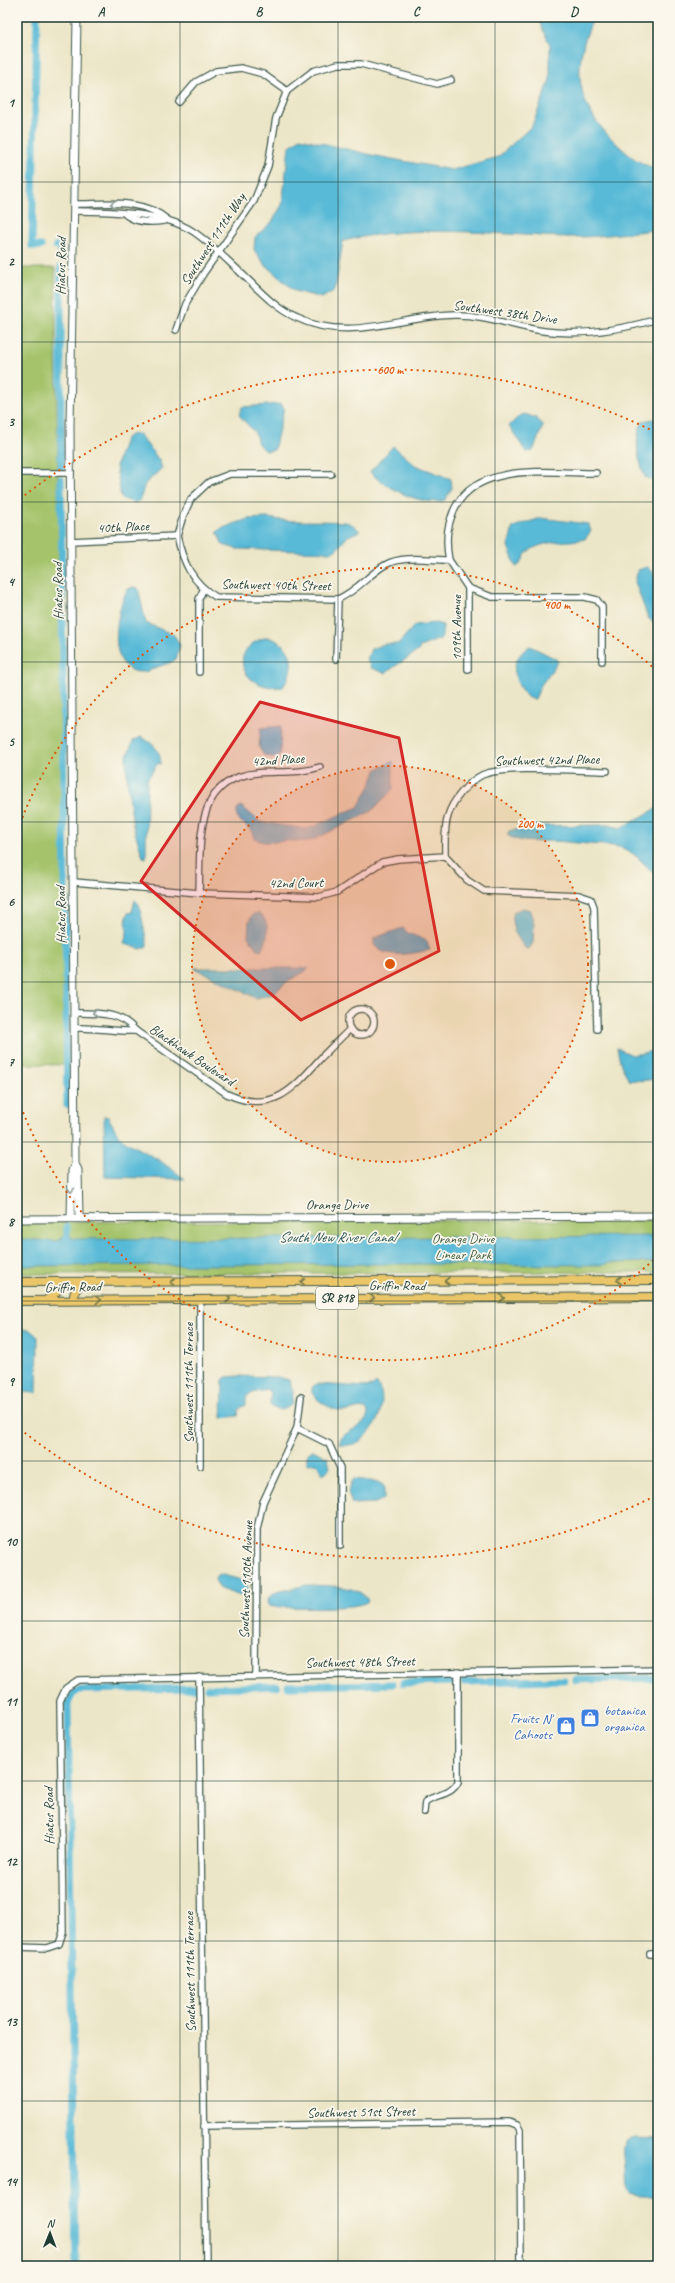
<svg xmlns="http://www.w3.org/2000/svg" width="675" height="2283" viewBox="0 0 675 2283" font-family="Caveat,sans-serif">
  <style>
    .green { fill: #a4c36b; stroke: #628050 }
    .water { fill: #58bad7; stroke: #3c7c86 }
    .lines { fill: none; stroke-linecap: round; stroke-linejoin: round }
    .canal { stroke: #58bad7; stroke-width: 7 }
    .minor-casing { stroke: #3e564a; stroke-width: 8 }
    .tertiary-casing { stroke: #3e564a; stroke-width: 9 }
    .primary-casing { stroke: #3e564a; stroke-width: 10 }
    .minor { stroke: #fff; stroke-width: 5.5 }
    .tertiary { stroke: #fff; stroke-width: 7 }
    .primary { stroke: #eac669; stroke-width: 8 }
    .oneway { stroke: #8f9e9a }
    .oneway2 { stroke: #7a7b4c }
    .marked { fill: #d62828; fill-opacity: 0.2; stroke: #d62828; stroke-width: 3; stroke-linejoin: round }
    .grid { fill: none; stroke: #1f3d34; stroke-width: 1; stroke-opacity: 0.55 }
    .ring { fill: none; stroke: #de580e; stroke-width: 2; stroke-dasharray: 2 4 }
    .labels { text-anchor: middle; dominant-baseline: central; stroke-width: 3.5; stroke-linejoin: round; paint-order: stroke }
    .shield { fill: #fbf7ec; stroke: #61756b; stroke-width: 1 }
    .shield-label { font-size: 13px; font-weight: bold; fill: #1f3d34 }
    .street-label { font-size: 14px; fill: #1f3d34; stroke: #fbf7ec }
    .park-label { font-size: 14px; fill: #405e42; stroke: #fbf7ec }
    .shop-label { font-size: 14px; fill: #366cbe; stroke: #fbf7ec; text-anchor: start }
    .water-label { font-size: 15px; font-style: italic; fill: #2d5c5d; stroke: #fbf7ec }
    .centre { fill: #de580e; stroke: #fbf7ec; stroke-width: 2 }
    .ring-label { font-size: 12px; text-anchor: middle; font-weight: bold; fill: #de580e; stroke: #fbf7ec; stroke-width: 3.5; stroke-linejoin: round; paint-order: stroke }
    .neatline { fill: none; stroke: #1f3d34; stroke-width: 1.5 }
    .grid-label { font-size: 13px; text-anchor: middle; font-weight: bold; fill: #1f3d34 }
  </style>
  <rect width="100%" height="100%" fill="#fbf7ec"/>
  <filter id="ink" filterUnits="userSpaceOnUse"><feTurbulence type="fractalNoise" baseFrequency=".025" numOctaves="2"/><feDisplacementMap in="SourceGraphic" scale="8" xChannelSelector="R" yChannelSelector="G"/><feConvolveMatrix kernelMatrix="1 2 1 2 8 2 1 2 1" color-interpolation-filters="sRGB"/></filter>
  <filter id="wash" filterUnits="userSpaceOnUse"><feTurbulence type="fractalNoise" baseFrequency=".012" numOctaves="4" result="noise"/><feDisplacementMap in="SourceGraphic" scale="16" xChannelSelector="R" yChannelSelector="G"/><feGaussianBlur stdDeviation="0.9" result="paint"/><feColorMatrix in="noise" values="0 0 0 0 0 0 0 0 0 0 0 0 0 0 0 0 0 1.4 0 .05"/><feComposite in="paint" operator="in"/></filter>
  <g filter="url(#wash)">
    <rect width="100%" height="100%" fill="#ece6c8"/>
    <!-- green -->
    <g class="green">
      <path d="M17 268H55L66 1065 17 1064Z"/>
      <path d="M658 1220V1272L17 1274V1222Z"/>
    </g>
    <!-- water -->
    <g class="water">
      <path d="M537 17H593C591 26 586 34 584 43 573 83 584 112 613 140 626 153 639 165 658 169V230C628 232 597 238 567 237 493 235 416 223 343 241L335 290 322 298 295 291 266 266 254 250 255 237 272 222 282 205 289 147 300 138 376 156 452 170 498 157 532 126 550 80V45Z"/>
      <path d="M281 404 284 408 274 450 266 451 258 444 255 433 239 415 242 407Z"/>
      <path d="M525 414 536 418 543 426 533 451 526 452 509 426 519 416Z"/>
      <path d="M653 419 658 421V482L645 477C638 459 633 439 643 421Z"/>
      <path d="M139 434 159 460 162 468 145 484 140 500 134 503 121 498 116 466 125 439 130 435Z"/>
      <path d="M393 446 415 465 451 479 452 488 445 500C425 508 383 487 370 472Z"/>
      <path d="M268 518C293 523 319 520 345 522 351 523 356 527 360 531L348 536 336 550 331 552 237 549 223 545 217 532 220 529 248 519Z"/>
      <path d="M541 518 588 524 591 531 585 539C566 543 547 539 529 551 523 554 525 563 516 567L508 546 513 527Z"/>
      <path d="M647 567C661 573 660 611 657 624L648 618 635 582 638 570Z"/>
      <path d="M133 587 138 588 146 623 174 635 180 645 176 659C171 663 166 664 160 666 154 668 148 672 142 672 105 673 116 610 127 590Z"/>
      <path d="M435 623 443 625 442 637 440 639 420 647 418 651 385 673 371 668 367 660 371 649 384 644H398L415 625Z"/>
      <path d="M268 637C294 646 297 665 283 687 239 691 226 647 268 637Z"/>
      <path d="M530 646 556 659 558 662 541 685 535 699 528 698C512 681 508 660 530 646Z"/>
      <path d="M281 726 280 754 275 758 264 755 259 747 261 728Z"/>
      <path d="M141 737C154 744 160 749 161 764L158 763 147 780 146 858 143 857 133 826 127 779 126 759 133 741Z"/>
      <path d="M393 761V789L372 811 313 840C302 843 295 840 285 841 272 842 266 845 254 838L251 830 237 818V809L241 806 260 822 307 829 358 807 372 782 376 770Z"/>
      <path d="M658 808V871H651C627 845 623 846 589 844 576 843 562 841 549 841 535 842 519 843 507 835L509 831 531 826 609 825 620 828Z"/>
      <path d="M135 900 139 904 147 943V946L141 949 125 944 124 942C131 931 123 924 128 913L132 912Z"/>
      <path d="M522 908 530 910 534 925 533 943 529 949 525 948C517 937 509 927 514 912Z"/>
      <path d="M259 913C271 922 269 940 261 950L257 949 248 937 249 921 253 914Z"/>
      <path d="M403 928 408 933 427 941 430 950C414 953 386 960 374 945V938Z"/>
      <path d="M194 968H309L306 971 288 981 273 994 256 998Z"/>
      <path d="M617 1048 632 1055 654 1051 658 1063 654 1079C646 1081 638 1081 629 1080L621 1065Z"/>
      <path d="M104 1116 108 1117 119 1136 128 1143 159 1160 185 1179 105 1177Z"/>
      <path d="M64 1233H70L71 1238 78 1239 658 1236V1262L611 1263 602 1265 403 1264 17 1266V1239L57 1241 64 1237Z"/>
      <path d="M17 1329 30 1330 38 1337 37 1393 17 1392Z"/>
      <path d="M239 1376 278 1377 289 1380 293 1392 292 1404C285 1411 276 1412 270 1405L271 1394 268 1390 250 1393 246 1398V1405L239 1409 238 1416 222 1418 223 1380 226 1377Z"/>
      <path d="M376 1383C394 1401 368 1454 339 1444 341 1429 369 1429 368 1411 362 1406 355 1410 347 1411 335 1412 319 1403 312 1393V1387L317 1384 365 1387 373 1386Z"/>
      <path d="M313 1450 328 1458 330 1468 325 1473H322L317 1463 307 1464V1454Z"/>
      <path d="M353 1479 378 1482 384 1486V1499L375 1503 352 1504 348 1492Z"/>
      <path d="M219 1574 238 1579 246 1584 249 1589V1593L241 1596 220 1589 215 1580 216 1576Z"/>
      <path d="M307 1585C322 1586 362 1584 368 1601 360 1610 290 1607 275 1607L269 1606 267 1603 268 1598 277 1592Z"/>
      <path d="M634 2138 658 2139V2192L654 2196C622 2197 626 2193 625 2166 624 2157 623 2151 625 2141Z"/>
    </g>
    <g class="lines">
      <!-- canal -->
      <g class="canal">
        <path d="M37 17 32 246H41"/>
        <path d="M56 246H61V255"/>
        <path d="M61 468V267"/>
        <path d="M61 479 67 1105"/>
        <path d="M67 1227V1242"/>
        <path d="M575 1680 658 1678"/>
        <path d="M464 1682 564 1680"/>
        <path d="M403 1683 453 1682"/>
        <path d="M288 1686 392 1684"/>
        <path d="M207 1688 277 1686"/>
        <path d="M76 2266 68 1704 72 1695 79 1690 197 1688"/>
      </g>
    </g>
  </g>
  <g filter="url(#ink)">
    <g class="lines">
      <!-- minor casing -->
      <g class="minor-casing">
        <g id="minor">
          <path d="M287 91 313 71 338 64H361L437 84 451 80"/>
          <path d="M179 102 196 82 216 71 241 68 263 74 287 91"/>
          <path d="M75 204C107 204 142 198 168 220"/>
          <path d="M74 211C109 211 164 212 194 232 210 243 224 257 239 271 257 288 274 308 297 318 349 343 401 316 454 315 485 314 514 327 544 331 583 336 620 330 658 319"/>
          <path d="M126 215C137 223 150 223 164 221"/>
          <path d="M176 330 185 304 203 274 254 201 268 166 276 118 287 91"/>
          <path d="M17 473H71"/>
          <path d="M177 536C183 562 192 583 216 597L338 599C357 591 368 575 385 565 402 555 430 560 449 560L468 588 492 597H585L597 600 602 607V661"/>
          <path d="M177 536 183 516 191 499 209 482 230 474H331"/>
          <path d="M71 541 177 536"/>
          <path d="M449 560C446 545 446 532 451 518 468 460 548 473 596 473"/>
          <path d="M336 659 338 599"/>
          <path d="M468 669V588"/>
          <path d="M199 672V599L203 590"/>
          <path d="M445 856C445 843 444 828 448 816 452 801 468 782 482 775 502 765 581 771 607 771"/>
          <path d="M74 882 199 893 319 897 337 892 382 862 398 859 445 856 467 880 484 891 579 895 591 899 594 907 597 1029"/>
          <path d="M199 893C201 845 192 779 257 773 278 771 299 774 320 767"/>
          <circle cx="361" cy="1022" r="13"/>
          <path d="M75 1013C98 1013 121 1012 136 1031L227 1094C271 1114 292 1091 319 1060 329 1049 340 1039 350 1029"/>
          <path d="M76 1028C96 1027 116 1032 136 1031"/>
          <path d="M297 1428 329 1444 340 1468V1546"/>
          <path d="M200 1466V1299"/>
          <path d="M256 1676 257 1529 263 1502 297 1428 301 1397"/>
          <path d="M199 1677 206 2266"/>
          <path d="M424 1812 425 1802C436 1793 450 1797 458 1782V1672"/>
          <path d="M17 1947 47 1948 59 1944 63 1932 60 1701 66 1688 78 1680 658 1669"/>
          <path d="M650 1954H658"/>
          <path d="M204 2126 509 2122 517 2125 520 2130 521 2266"/>
        </g>
      </g>
      <!-- tertiary casing -->
      <g class="tertiary-casing">
        <g id="tertiary">
          <path d="M77 17 70 426 75 1164 78 1170 79 1217"/>
          <path d="M71 1218 72 1171 75 1164"/>
          <path d="M17 1219 658 1216"/>
        </g>
      </g>
      <!-- primary casing -->
      <g class="primary-casing">
        <g id="primary">
          <path d="M17 1282 658 1280"/>
          <path d="M73 1300 75 1291 82 1282"/>
          <path d="M17 1301 658 1297"/>
          <path d="M46 1301 58 1290 60 1282"/>
        </g>
      </g>
      <!-- minor -->
      <use href="#minor" class="minor"/>
      <!-- tertiary -->
      <use href="#tertiary" class="tertiary"/>
      <!-- primary -->
      <use href="#primary" class="primary"/>
    </g>
    <!-- one-way arrows -->
    <defs><path id="oneway-chevron" d="M-2-3.5L2.5 0L-2 3.5" fill="none" stroke-width="1.6" stroke-linecap="round" stroke-linejoin="round"/></defs>
    <g class="oneway">
      <use href="#oneway-chevron" transform="translate(113 204) rotate(180)"/>
      <use href="#oneway-chevron" transform="translate(95 1013) rotate(-178)"/>
      <use href="#oneway-chevron" transform="translate(71 1190) rotate(91)"/>
    </g>
    <g class="oneway2">
      <use href="#oneway-chevron" transform="translate(619 1280) rotate(180)"/>
      <use href="#oneway-chevron" transform="translate(447 1281) rotate(180)"/>
      <use href="#oneway-chevron" transform="translate(173 1282) rotate(180)"/>
      <use href="#oneway-chevron" transform="translate(303 1282) rotate(180)"/>
      <use href="#oneway-chevron" transform="translate(372 1298)"/>
      <use href="#oneway-chevron" transform="translate(502 1298)"/>
      <use href="#oneway-chevron" transform="translate(228 1299)"/>
      <use href="#oneway-chevron" transform="translate(98 1300) rotate(-1)"/>
    </g>
  </g>
  <!-- marked area -->
  <path class="marked" d="M260 702 399 738 439 951 301 1020 141 881Z"/>
  <!-- grid -->
  <path class="grid" d="M180 17V2266M338 17V2266M495 17V2266M17 182H658M17 342H658M17 502H658M17 662H658M17 822H658M17 982H658M17 1142H658M17 1301H658M17 1461H658M17 1621H658M17 1781H658M17 1941H658M17 2101H658"/>
  <!-- distance rings -->
  <circle cx="390" cy="964" r="198" fill="#de580e" fill-opacity=".12"/>
  <g class="ring">
    <circle cx="390" cy="964" r="198"/>
    <path d="M658 1256A396 396 0 0 1 18 1099M18 829A396 396 0 0 1 658 672"/>
    <path d="M655 1496A594 594 0 0 1 20 1429M20 499A594 594 0 0 1 655 432"/>
  </g>
  <!-- icons -->
  <defs>
    <g id="shop-square" transform="scale(1)"><rect x="-9" y="-9" width="18" height="18" rx="4" fill="#3f7fe0" stroke="#fbf7ec"/><path d="M-5-2.5h2.3a2.7 3.5 0 0 1 5.4 0H5L5.5 6h-11ZM-1.5-2.5h3a1.5 2.3 0 0 0-3 0Z" fill="#fff"/></g>
  </defs>
  <g fill-rule="evenodd">
    <use href="#shop-square" x="590" y="1718"/>
    <use href="#shop-square" x="566" y="1726"/>
  </g>
  <g class="labels">
    <!-- shield labels -->
    <rect class="shield" x="316" y="1287" width="42" height="22" rx="3"/>
    <g class="shield-label">
      <text x="337" y="1298">SR 818</text>
    </g>
    <!-- street labels -->
    <g class="street-label">
      <text transform="translate(213 239) rotate(-57)">Southwest 111th Way</text>
      <text transform="translate(61 266) rotate(-89)">Hiatus Road</text>
      <text transform="translate(505 312) rotate(8)">Southwest 38th Drive</text>
      <text transform="translate(123 527) rotate(-3)">40th Place</text>
      <text transform="translate(276 585) rotate(1)">Southwest 40th Street</text>
      <text transform="translate(58 591) rotate(-91)">Hiatus Road</text>
      <text transform="translate(456 628) rotate(-90)">109th Avenue</text>
      <text transform="translate(278 760) rotate(-4)">42nd Place</text>
      <text transform="translate(547 760) rotate(-1)">Southwest 42nd Place</text>
      <text transform="translate(296 883) rotate(-1)">42nd Court</text>
      <text transform="translate(61 915) rotate(-91)">Hiatus Road</text>
      <text transform="translate(192 1055) rotate(34)">Blackhawk Boulevard</text>
      <text x="337" y="1204">Orange Drive</text>
      <text x="397" y="1285">Griffin Road</text>
      <text transform="translate(73 1287) rotate(-1)">Griffin Road</text>
      <text transform="translate(188 1383) rotate(-90)">Southwest 111th Terrace</text>
      <text transform="translate(246 1580) rotate(-88)">Southwest 110th Avenue</text>
      <text transform="translate(360 1662) rotate(-1)">Southwest 48th Street</text>
      <text transform="translate(49 1816) rotate(-91)">Hiatus Road</text>
      <text transform="translate(190 1972) rotate(-91)">Southwest 111th Terrace</text>
      <text transform="translate(361 2112) rotate(-1)">Southwest 51st Street</text>
    </g>
    <!-- park labels -->
    <g class="park-label">
      <text x="463" y="1238">Orange Drive<tspan x="463" dy="16">Linear Park</tspan></text>
    </g>
    <!-- shop labels -->
    <g class="shop-label">
      <text x="604" y="1710">botanica<tspan x="604" dy="16">organica</tspan></text>
      <text x="552" y="1718" text-anchor="end">Fruits N'<tspan x="552" dy="16">Cahoots</tspan></text>
    </g>
    <!-- water labels -->
    <g class="water-label">
      <text x="337" y="1237">South New River Canal</text>
    </g>
  </g>
  <circle cx="390" cy="964" r="6" class="centre"/>
  <g class="ring-label">
    <text x="390" y="374">600 m</text>
    <text x="557" y="609">400 m</text>
    <text x="530" y="828">200 m</text>
  </g>
  <!-- margin -->
  <rect width="675" height="2283" fill="none" stroke="#fbf7ec" stroke-width="44"/>
  <!-- north arrow -->
  <g transform="translate(50 2233) rotate(1)" stroke="#fbf7ec" stroke-width="3" paint-order="stroke">
  <path d="M0-3L7 15L0 10L-7 15Z" fill="#1f3d34"/>
  <text y="-6" font-size="11" font-weight="bold" text-anchor="middle" fill="#1f3d34">N</text>
  </g>
  <rect x="22" y="22" width="631" height="2239" class="neatline"/>
  <g class="grid-label">
    <text x="101" y="16">A</text>
    <text x="259" y="16">B</text>
    <text x="416" y="16">C</text>
    <text x="574" y="16">D</text>
    <text x="11" y="107">1</text>
    <text x="11" y="266">2</text>
    <text x="11" y="426">3</text>
    <text x="11" y="586">4</text>
    <text x="11" y="746">5</text>
    <text x="11" y="906">6</text>
    <text x="11" y="1066">7</text>
    <text x="11" y="1226">8</text>
    <text x="11" y="1386">9</text>
    <text x="11" y="1546">10</text>
    <text x="11" y="1706">11</text>
    <text x="11" y="1866">12</text>
    <text x="11" y="2026">13</text>
    <text x="11" y="2186">14</text>
  </g>
</svg>
